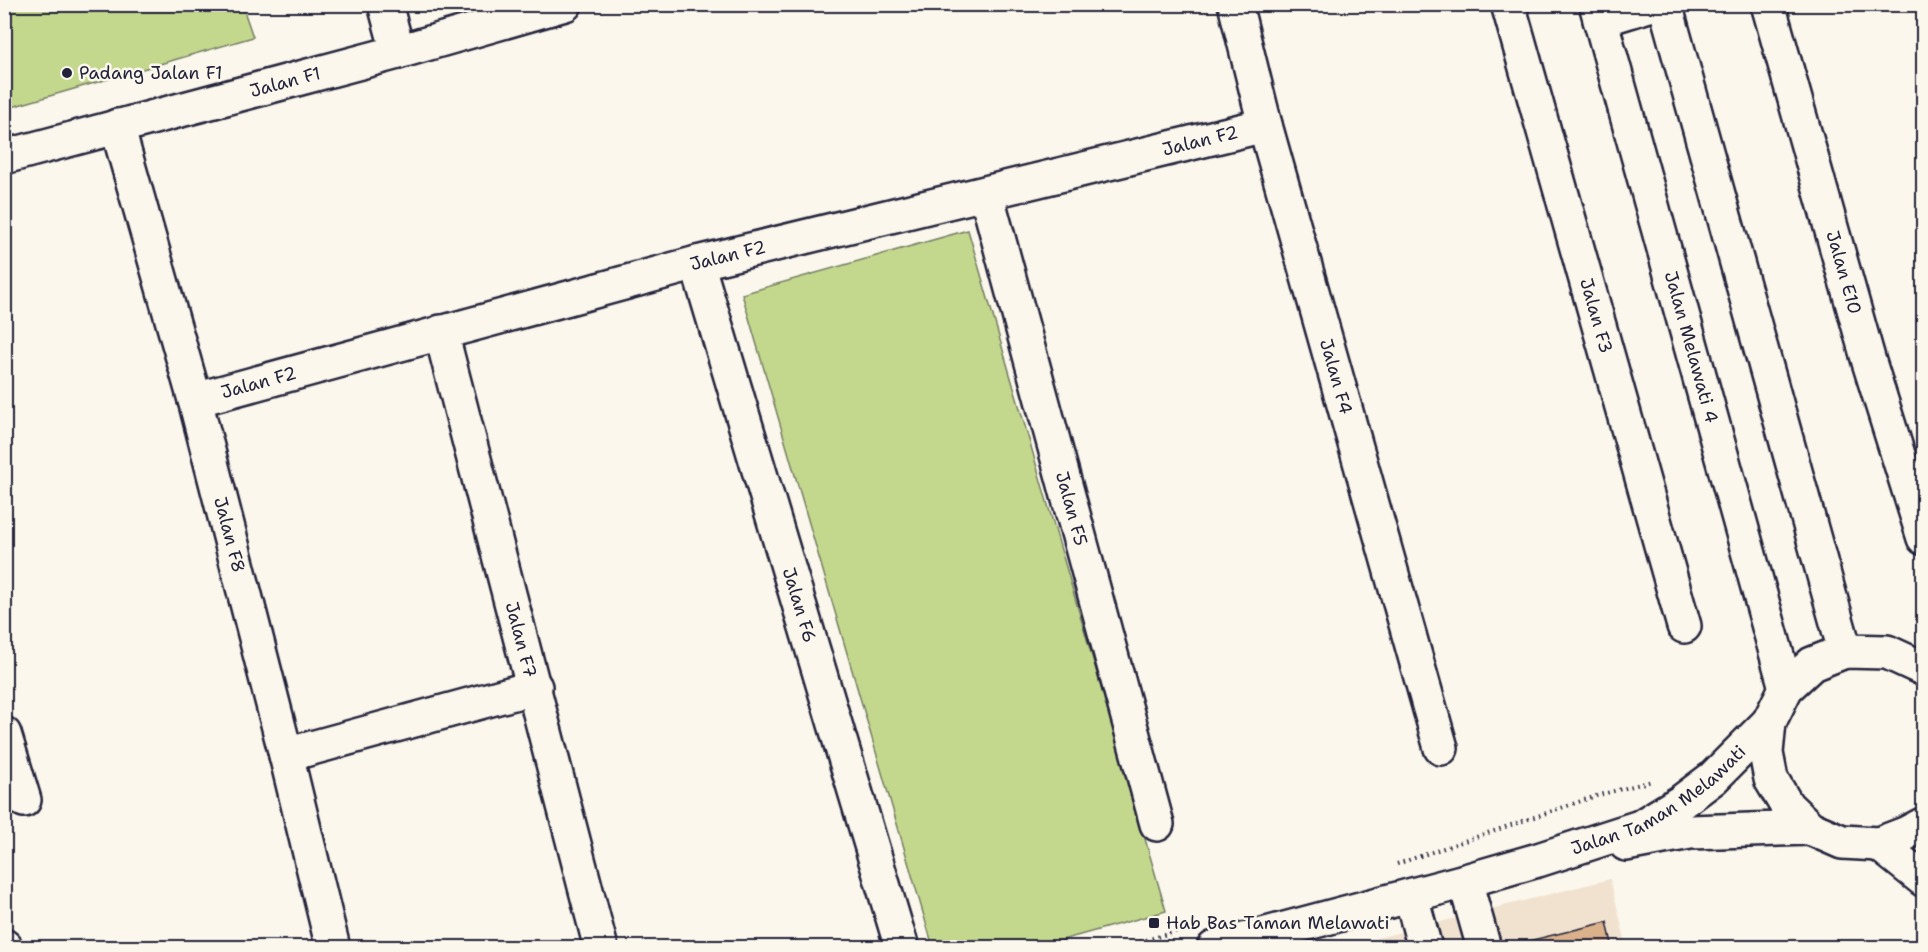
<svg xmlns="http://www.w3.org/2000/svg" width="1928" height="952" viewBox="0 0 1928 952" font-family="'Shantell Sans',sans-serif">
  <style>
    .built { fill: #f1e2cf }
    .green { fill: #c4d88d; stroke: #737d64; stroke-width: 1.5 }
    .building { fill: #dab18b; stroke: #22223b; stroke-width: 1.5 }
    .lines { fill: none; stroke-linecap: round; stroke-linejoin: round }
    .minor-casing { stroke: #22223b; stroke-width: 38 }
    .major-casing { stroke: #22223b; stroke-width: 38 }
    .path { stroke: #22223b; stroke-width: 4; stroke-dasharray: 1.5 4.5; stroke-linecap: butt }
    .minor { stroke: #fbf7ec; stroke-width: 33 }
    .major { stroke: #fbf7ec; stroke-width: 33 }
    .poi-dot { fill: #22223b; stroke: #fbf7ec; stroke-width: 2 }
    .labels { text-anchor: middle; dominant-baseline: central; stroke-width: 5; stroke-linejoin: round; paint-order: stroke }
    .poi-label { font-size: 18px; fill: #22223b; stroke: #fbf7ec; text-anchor: start }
    .street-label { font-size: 18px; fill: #22223b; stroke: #fbf7ec }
  </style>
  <rect width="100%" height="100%" fill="#fbf7ec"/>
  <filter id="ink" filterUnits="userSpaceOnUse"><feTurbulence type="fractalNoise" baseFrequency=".0167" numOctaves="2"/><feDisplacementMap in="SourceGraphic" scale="12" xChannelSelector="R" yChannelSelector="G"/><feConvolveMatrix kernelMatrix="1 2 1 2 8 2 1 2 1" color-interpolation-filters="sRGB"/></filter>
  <g filter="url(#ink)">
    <!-- built -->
    <path class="built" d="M1610 879 1627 947 1338 948Z"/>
    <!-- green -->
    <g class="green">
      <path d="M5 4 242 5 253 37 5 109Z"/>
      <path d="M968 230 1166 911 1037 947H933L742 294Z"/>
    </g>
    <!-- building -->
    <g class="building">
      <path d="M1607 922 1613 948H1517L1516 944Z"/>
      <path d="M1389 941 1391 948H1366Z"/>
    </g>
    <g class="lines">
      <!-- minor casing -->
      <g class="minor-casing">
        <g id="minor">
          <path d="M385 4 398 52"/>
          <path id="s1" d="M1235 4 1265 125 1441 748"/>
          <path id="s2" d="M1508 4 1684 626"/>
          <path id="s3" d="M1596 4 1786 688"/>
          <path d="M1665 4 1845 651"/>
          <path id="s4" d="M1768 4 1869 362 1924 538"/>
          <path d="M1600 20 1652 4"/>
          <path id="s5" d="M117 126 195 400 286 755 333 948"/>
          <path id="s6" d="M4 157 398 52 565 4"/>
          <path id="s7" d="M986 193 1157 824"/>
          <path id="s8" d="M697 263 902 948"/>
          <path id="s9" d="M441 332 601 948"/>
          <path id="s10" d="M195 400 697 263 1265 125"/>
          <path d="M4 734 24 800"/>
          <path d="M286 755 535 687"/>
          <path d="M1879 844 1924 880"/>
          <path d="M1465 881 1484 948"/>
          <path d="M1411 896 1425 948"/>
        </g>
      </g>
      <!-- major casing -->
      <g class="major-casing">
        <g id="major">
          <path d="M1924 669 1887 652 1845 651 1812 664 1786 688 1769 722 1766 753 1771 779 1787 806 1810 828 1842 842 1879 844 1905 834 1924 824"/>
          <path d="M1626 844 1690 832 1810 828"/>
          <path d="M4 946 6 948"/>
          <path id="s11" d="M1214 948 1465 881 1538 860 1640 827 1681 802 1713 778 1769 722"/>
        </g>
      </g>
      <!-- path -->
      <g class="path">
        <path d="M1397 864 1599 795 1652 781"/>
        <path d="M1117 948 1189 928"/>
      </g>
      <!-- minor -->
      <use href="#minor" class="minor"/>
      <!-- major -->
      <use href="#major" class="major"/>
    </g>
  </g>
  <!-- markers -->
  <g class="poi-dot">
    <circle cx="67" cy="73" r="6"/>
    <rect x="1148" y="917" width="12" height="12" rx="3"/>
  </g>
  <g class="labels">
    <!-- poi labels -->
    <g class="poi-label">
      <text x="79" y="73">Padang Jalan F1</text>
      <text x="1166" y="923">Hab Bas Taman Melawati</text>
    </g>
    <!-- street labels -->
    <g class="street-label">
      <text stroke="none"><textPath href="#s6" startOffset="291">Jalan F1</textPath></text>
      <text stroke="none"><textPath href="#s10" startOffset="1038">Jalan F2</textPath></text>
      <text stroke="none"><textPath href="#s10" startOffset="552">Jalan F2</textPath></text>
      <text stroke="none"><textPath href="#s4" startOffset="279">Jalan E10</textPath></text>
      <text stroke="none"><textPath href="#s2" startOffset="324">Jalan F3</textPath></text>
      <text stroke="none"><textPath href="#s3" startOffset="356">Jalan Melawati 4</textPath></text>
      <text stroke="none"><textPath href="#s1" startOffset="386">Jalan F4</textPath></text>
      <text stroke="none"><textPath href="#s10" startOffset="66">Jalan F2</textPath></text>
      <text stroke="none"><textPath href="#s7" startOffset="327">Jalan F5</textPath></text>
      <text stroke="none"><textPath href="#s5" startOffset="424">Jalan F8</textPath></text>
      <text stroke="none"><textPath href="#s8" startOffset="357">Jalan F6</textPath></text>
      <text stroke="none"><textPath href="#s9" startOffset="318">Jalan F7</textPath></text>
      <text stroke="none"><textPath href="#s11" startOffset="472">Jalan Taman Melawati</textPath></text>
    </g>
  </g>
  <!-- margin -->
  <rect width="1928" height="952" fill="none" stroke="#fbf7ec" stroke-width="24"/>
  <rect x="12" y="12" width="1904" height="928" fill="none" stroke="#22223b" stroke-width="2" filter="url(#ink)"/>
</svg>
